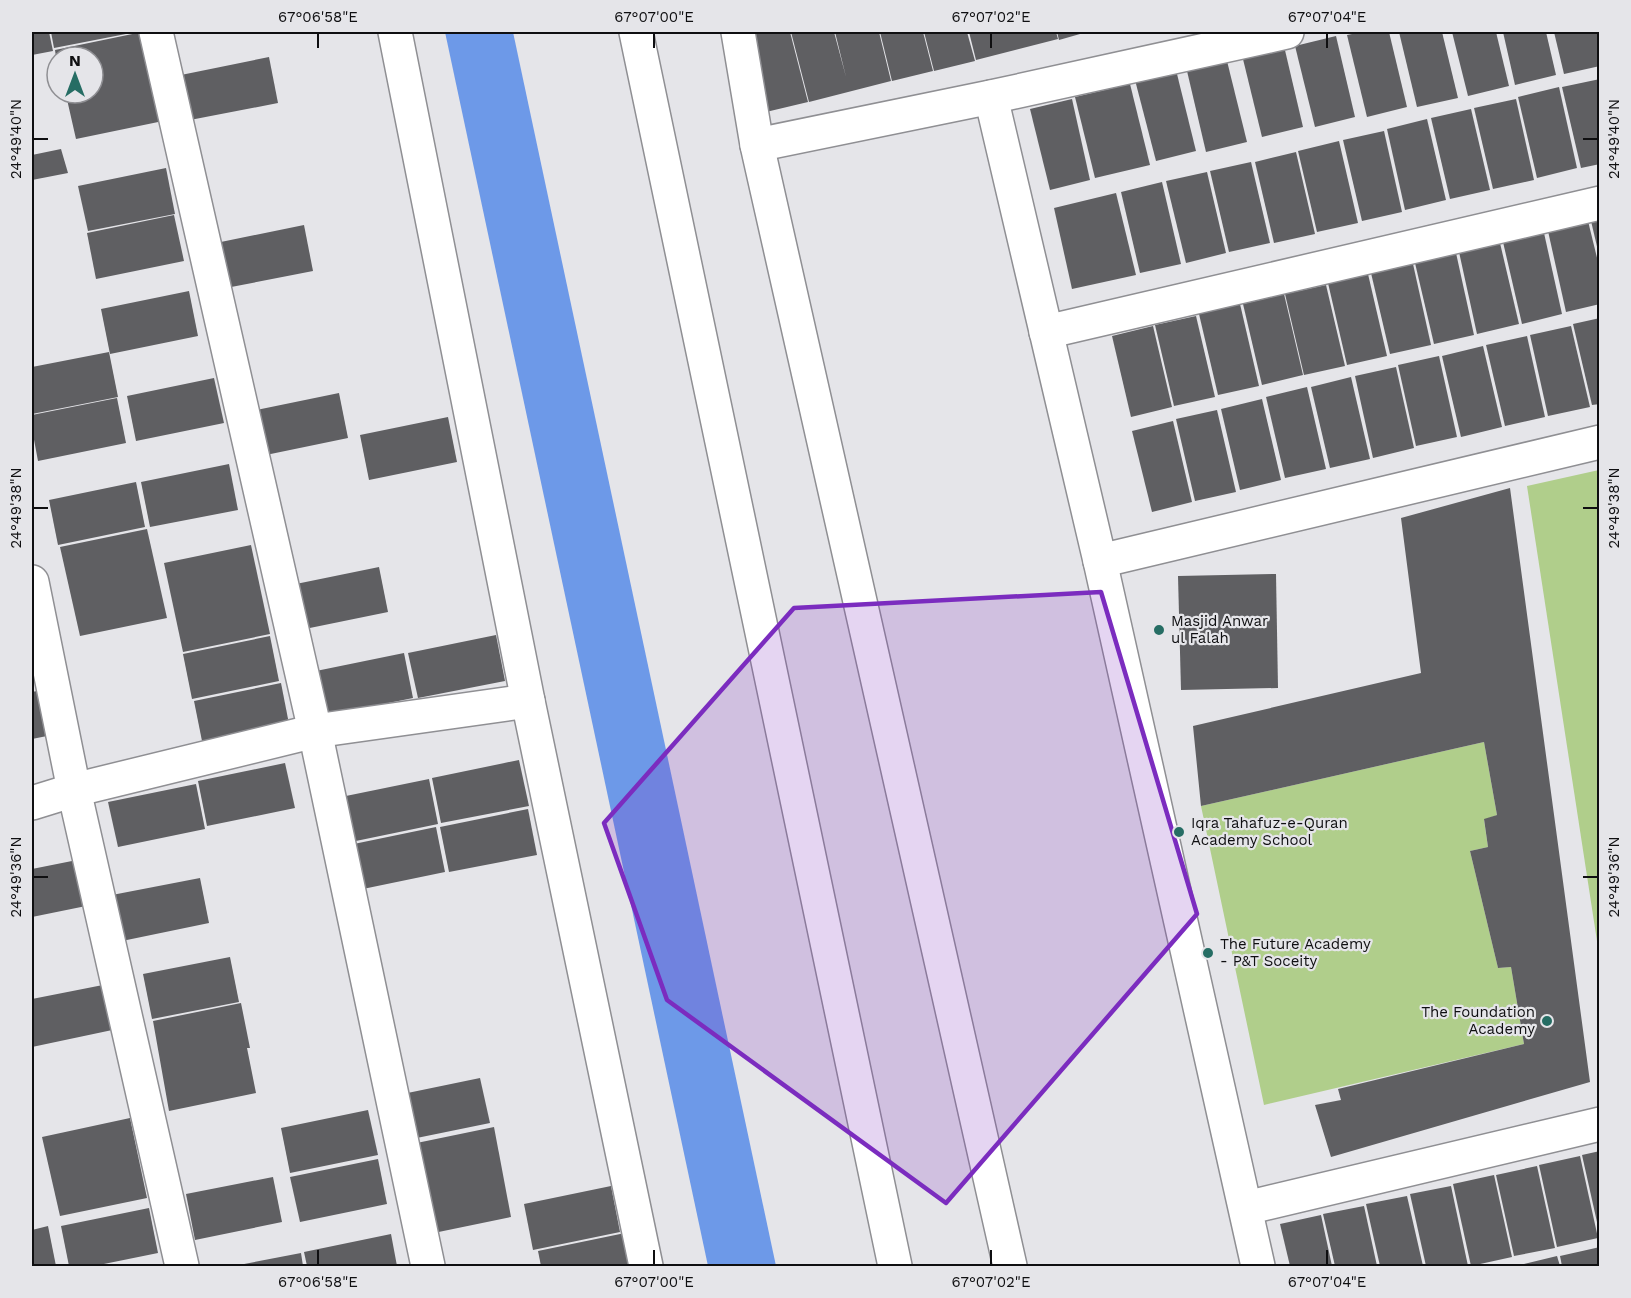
<svg xmlns="http://www.w3.org/2000/svg" width="1631" height="1298" viewBox="0 0 1631 1298" font-family="'Work Sans',sans-serif">
  <style>
    .green { fill: #b0ce8b }
    .water { fill: #6d99e8 }
    .building { fill: #5f5f62 }
    .lines { fill: none; stroke-linecap: round; stroke-linejoin: round }
    .minor-casing { stroke: #8f8f93; stroke-width: 36 }
    .minor { stroke: #fff; stroke-width: 33 }
    .marked { fill: #7b2cbf; fill-opacity: 0.2; stroke: #7b2cbf; stroke-width: 4.5; stroke-linejoin: round }
    .ticks { fill: none; stroke: #0f0f11; stroke-width: 2 }
    .poi-dot { fill: #266d64; stroke: #e5e5e9; stroke-width: 2 }
    .labels { text-anchor: middle; dominant-baseline: central; stroke-width: 4.5; stroke-linejoin: round; paint-order: stroke }
    .poi-label { font-size: 15px; fill: #0f0f11; stroke: #e5e5e9; text-anchor: start }
    .neatline { fill: none; stroke: #0f0f11; stroke-width: 2 }
    .ticks-label { font-size: 15px; text-anchor: middle; fill: #0f0f11 }
  </style>
  <rect width="100%" height="100%" fill="#e5e5e9"/>
  <!-- green -->
  <g class="green">
    <path d="M1599 470H1600L1599 954 1527 486Z"/>
    <path d="M1484 742 1497 815 1484 820 1488 847 1470 851 1498 968 1511 967 1524 1044 1264 1105 1201 806Z"/>
  </g>
  <!-- water -->
  <path class="water" d="M445 32H513L776 1266H708Z"/>
  <!-- building -->
  <g class="building">
    <path d="M32 32H49L53 51 32 55Z"/>
    <path d="M51 32H130L131 33 54 48Z"/>
    <path d="M142 32 163 121 76 139 66 95H64L63 93H93V57H56L55 50Z"/>
    <path d="M747 32H790L808 102 766 112Z"/>
    <path d="M791 32H834L846 77 835 32H879L891 81 809 102Z"/>
    <path d="M880 32H923L933 71 892 81Z"/>
    <path d="M924 32H967L975 61 934 71Z"/>
    <path d="M969 32H1056L1058 39 976 60Z"/>
    <path d="M1057 32H1087L1059 40Z"/>
    <path d="M1362 32H1389L1407 107 1367 117 1347 35Z"/>
    <path d="M1399 32H1442L1458 98 1417 107Z"/>
    <path d="M1452 32H1496L1509 86 1468 96Z"/>
    <path d="M1503 32H1546L1556 75 1515 85Z"/>
    <path d="M1554 32H1598L1600 66 1564 74Z"/>
    <path d="M1336 36 1355 117 1315 127 1295 46Z"/>
    <path d="M1284 46 1303 127 1262 137 1242 55Z"/>
    <path d="M269 57 278 103 190 120 181 75Z"/>
    <path d="M1227 61 1247 142 1206 152 1187 71Z"/>
    <path d="M1176 70 1196 151 1156 161 1135 80Z"/>
    <path d="M1600 79V164L1581 168 1562 87Z"/>
    <path d="M1130 84 1150 165 1095 178 1075 97Z"/>
    <path d="M1559 87 1577 168 1537 178 1518 97Z"/>
    <path d="M1072 99 1090 180 1050 190 1030 109Z"/>
    <path d="M1516 99 1534 180 1493 189 1474 108Z"/>
    <path d="M1471 109 1490 190 1450 199 1431 118Z"/>
    <path d="M1427 119 1446 200 1405 210 1387 129Z"/>
    <path d="M1384 131 1402 212 1362 221 1343 140Z"/>
    <path d="M1339 141 1358 223 1317 232 1298 151Z"/>
    <path d="M61 149 68 173 32 180V155Z"/>
    <path d="M1296 152 1315 234 1274 243 1255 162Z"/>
    <path d="M1251 162 1270 243 1229 252 1210 171Z"/>
    <path d="M166 168 175 214 88 231 78 186Z"/>
    <path d="M1207 172 1226 253 1186 263 1166 181Z"/>
    <path d="M1162 182 1181 264 1140 273 1121 192Z"/>
    <path d="M1116 193 1136 275 1072 289 1054 208Z"/>
    <path d="M174 215 184 261 96 279 87 233Z"/>
    <path d="M1600 219V255H1599L1591 221Z"/>
    <path d="M1588 221 1600 270V304L1566 312 1548 231Z"/>
    <path d="M304 225 313 271 226 288 216 243Z"/>
    <path d="M1544 233 1562 314 1522 324 1503 242Z"/>
    <path d="M1500 243 1519 324 1477 334 1459 252Z"/>
    <path d="M1456 253 1474 335 1434 344 1415 263Z"/>
    <path d="M1413 264 1431 345 1390 354 1371 273Z"/>
    <path d="M1368 274 1387 356 1347 365 1328 283Z"/>
    <path d="M1326 285 1345 366 1304 375 1285 294Z"/>
    <path d="M189 291 198 336 110 354 101 309Z"/>
    <path d="M1284 294 1303 375 1262 385 1243 304Z"/>
    <path d="M1240 304 1259 386 1218 395 1199 314Z"/>
    <path d="M1196 316 1215 397 1174 406 1155 325Z"/>
    <path d="M1600 318V404L1592 405 1573 324Z"/>
    <path d="M1153 326 1172 407 1131 417 1112 336Z"/>
    <path d="M1571 326 1590 407 1548 416 1530 335Z"/>
    <path d="M1527 336 1545 417 1505 426 1486 345Z"/>
    <path d="M1483 346 1502 427 1461 437 1442 356Z"/>
    <path d="M109 352 118 397 32 414V367Z"/>
    <path d="M1439 356 1457 437 1416 446 1398 365Z"/>
    <path d="M1396 367 1414 448 1373 458 1355 376Z"/>
    <path d="M1351 377 1370 459 1330 468 1311 387Z"/>
    <path d="M214 378 224 423 136 441 127 396Z"/>
    <path d="M1307 387 1326 469 1285 478 1266 397Z"/>
    <path d="M339 393 348 438 261 456 252 411Z"/>
    <path d="M117 398 126 443 38 461 32 429V415Z"/>
    <path d="M1262 399 1281 480 1240 490 1221 409Z"/>
    <path d="M1217 410 1236 492 1195 501 1176 419Z"/>
    <path d="M448 417 457 462 369 480 360 435Z"/>
    <path d="M1173 421 1192 502 1152 512 1132 431Z"/>
    <path d="M229 464 238 510 150 527 141 482Z"/>
    <path d="M136 482 145 527 58 545 49 500Z"/>
    <path d="M1510 488 1590 1082 1331 1157 1315 1105 1341 1100 1338 1089 1524 1044 1511 967 1498 968 1470 851 1488 847 1484 819 1497 815 1484 742 1201 806 1193 726 1421 673 1401 518Z"/>
    <path d="M147 529 167 618 80 636 60 547Z"/>
    <path d="M251 545 270 634 183 652 164 563Z"/>
    <path d="M379 567 388 612 300 630 291 585Z"/>
    <path d="M1276 574 1278 688 1181 690 1178 576Z"/>
    <path d="M496 635 505 681 418 698 408 653Z"/>
    <path d="M270 636 279 681 192 699 183 654Z"/>
    <path d="M404 653 413 698 325 716 316 671Z"/>
    <path d="M281 683 290 729 203 746 194 701Z"/>
    <path d="M47 689 57 734 32 739V692Z"/>
    <path d="M519 760 529 806 441 823 432 778Z"/>
    <path d="M285 763 295 808 207 826 198 781Z"/>
    <path d="M429 779 438 824 351 842 341 797Z"/>
    <path d="M196 784 205 829 118 847 108 802Z"/>
    <path d="M528 809 537 855 449 872 440 827Z"/>
    <path d="M436 827 445 872 358 890 349 845Z"/>
    <path d="M77 860 86 906 32 917V869Z"/>
    <path d="M200 878 209 923 122 941 112 895Z"/>
    <path d="M230 957 239 1002 152 1019 143 974Z"/>
    <path d="M108 984 117 1029 32 1047V999Z"/>
    <path d="M241 1003 250 1048H247L256 1093 169 1111 153 1021Z"/>
    <path d="M480 1078 490 1123 402 1141 393 1096Z"/>
    <path d="M368 1110 378 1155 290 1173 281 1128Z"/>
    <path d="M130 1118 147 1198 60 1216 42 1137Z"/>
    <path d="M494 1127 511 1217 424 1235 407 1145Z"/>
    <path d="M1600 1151V1231H1599L1582 1155Z"/>
    <path d="M1580 1156 1598 1238 1557 1247 1539 1165Z"/>
    <path d="M378 1159 387 1204 300 1222 290 1177Z"/>
    <path d="M1537 1166 1555 1248 1514 1256 1496 1175Z"/>
    <path d="M1494 1175 1512 1257 1471 1266 1453 1184Z"/>
    <path d="M273 1177 282 1222 195 1240 186 1194Z"/>
    <path d="M611 1186 620 1232 533 1250 524 1204Z"/>
    <path d="M1451 1186 1468 1266H1426L1410 1194Z"/>
    <path d="M1407 1196 1423 1266H1380L1366 1204Z"/>
    <path d="M1364 1206 1377 1266H1335L1323 1214Z"/>
    <path d="M149 1208 158 1253 94 1266H69L61 1226Z"/>
    <path d="M1321 1215 1332 1266H1290L1280 1224Z"/>
    <path d="M48 1226 56 1266H32V1230Z"/>
    <path d="M625 1233 632 1266H541L538 1251Z"/>
    <path d="M391 1234 397 1266H307L304 1252Z"/>
    <path d="M1600 1247V1266H1562L1560 1256Z"/>
    <path d="M301 1253 303 1266H239V1265Z"/>
    <path d="M1557 1256 1560 1266H1516Z"/>
  </g>
  <g class="lines">
    <!-- minor casing -->
    <g class="minor-casing">
      <g id="minor">
        <path d="M156 32 315 731 428 1266"/>
        <path d="M395 32 528 701 646 1266"/>
        <path d="M636 32 895 1266"/>
        <path d="M738 32 757 145 1010 1266"/>
        <path d="M991 97 1100 561 1258 1266"/>
        <path d="M757 145 991 97 1287 32"/>
        <path d="M1046 332 1600 203"/>
        <path d="M1100 561 1600 442"/>
        <path d="M32 582 74 790 182 1266"/>
        <path d="M32 803 74 790 315 731 528 701"/>
        <path d="M1246 1208 1600 1124"/>
      </g>
    </g>
    <!-- minor -->
    <use href="#minor" class="minor"/>
  </g>
  <!-- marked area -->
  <path class="marked" d="M1101 592 1197 914 946 1203 667 1000 604 823 794 608Z"/>
  <!-- ticks -->
  <path class="ticks" d="M318 33V48M654 33V48M991 33V48M1327 33V48M33 139H48M1583 139H1598M33 508H48M1583 508H1598M33 877H48M1583 877H1598M318 1250V1265M654 1250V1265M991 1250V1265M1327 1250V1265"/>
  <!-- markers -->
  <g class="poi-dot">
    <circle cx="1159" cy="630" r="6"/>
    <circle cx="1179" cy="832" r="6"/>
    <circle cx="1208" cy="953" r="6"/>
    <circle cx="1547" cy="1021" r="6"/>
  </g>
  <g class="labels">
    <!-- poi labels -->
    <g class="poi-label">
      <text x="1171" y="621">Masjid Anwar<tspan x="1171" dy="17">ul Falah</tspan></text>
      <text x="1191" y="823">Iqra Tahafuz-e-Quran<tspan x="1191" dy="17">Academy School</tspan></text>
      <text x="1220" y="944">The Future Academy<tspan x="1220" dy="17">- P&amp;T Soceity</tspan></text>
      <text x="1535" y="1012" text-anchor="end">The Foundation<tspan x="1535" dy="17">Academy</tspan></text>
    </g>
  </g>
  <!-- border -->
  <rect width="1631" height="1298" fill="none" stroke="#e5e5e9" stroke-width="66"/>
  <!-- north arrow -->
  <g transform="translate(75 75)"><circle r="28" fill="#e5e5e9" stroke="#8f8f93" stroke-width="1.5"/>
  <path d="M0-4.5L10 22L0 15L-10 22Z" fill="#266d64"/>
  <text y="-9" font-size="16" font-weight="bold" text-anchor="middle" fill="#0f0f11">N</text>
  </g>
  <rect x="33" y="33" width="1565" height="1232" class="neatline"/>
  <g class="ticks-label">
    <text x="318" y="22">67°06'58"E</text>
    <text x="654" y="22">67°07'00"E</text>
    <text x="991" y="22">67°07'02"E</text>
    <text x="1327" y="22">67°07'04"E</text>
    <text transform="translate(16 139) rotate(-90)" y="5">24°49'40"N</text>
    <text transform="translate(1614 139) rotate(-90)" y="5">24°49'40"N</text>
    <text transform="translate(16 508) rotate(-90)" y="5">24°49'38"N</text>
    <text transform="translate(1614 508) rotate(-90)" y="5">24°49'38"N</text>
    <text transform="translate(16 877) rotate(-90)" y="5">24°49'36"N</text>
    <text transform="translate(1614 877) rotate(-90)" y="5">24°49'36"N</text>
    <text x="318" y="1287">67°06'58"E</text>
    <text x="654" y="1287">67°07'00"E</text>
    <text x="991" y="1287">67°07'02"E</text>
    <text x="1327" y="1287">67°07'04"E</text>
  </g>
</svg>
